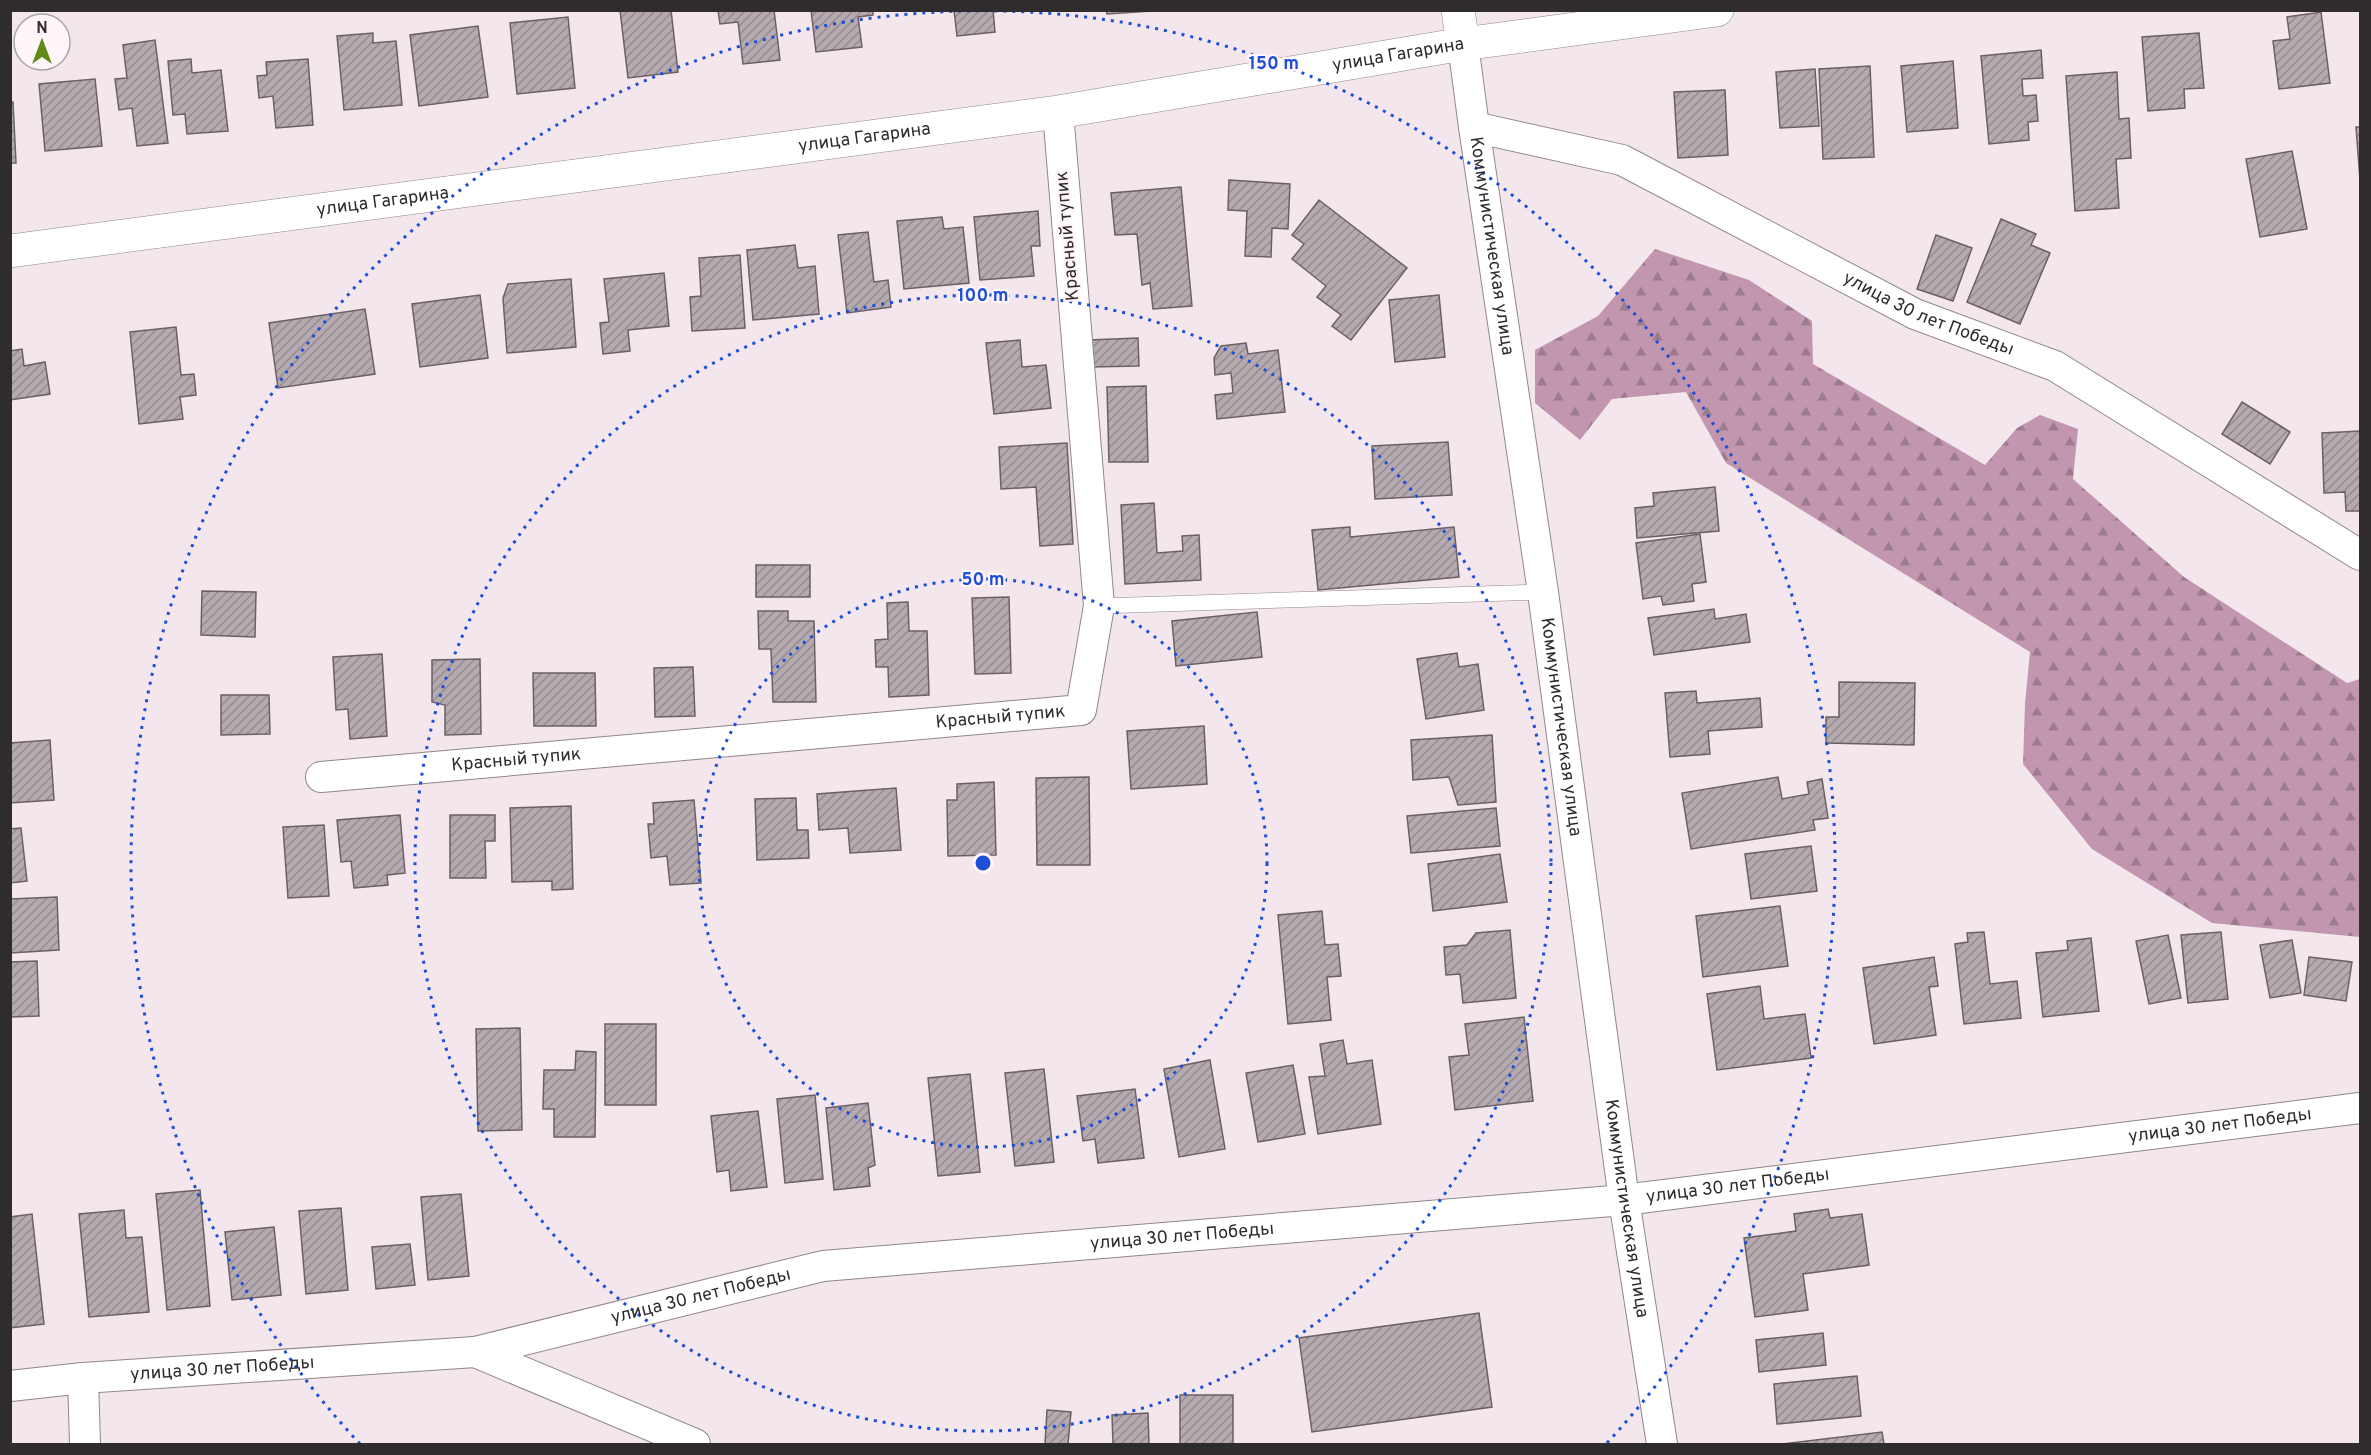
<svg xmlns="http://www.w3.org/2000/svg" width="2371" height="1455" viewBox="0 0 2371 1455" font-family="Overpass,sans-serif">
  <style>
    .forest { fill: url(#forest-firs) }
    .building { fill: url(#building-hatch); stroke: #6b6066; stroke-width: 1.5 }
    .lines { fill: none; stroke-linecap: round; stroke-linejoin: round }
    .lane-casing { stroke: #91868c; stroke-width: 16 }
    .street-casing { stroke: #91868c; stroke-width: 32 }
    .secondary-casing { stroke: #91868c; stroke-width: 34 }
    .lane { stroke: #fff; stroke-width: 15 }
    .street { stroke: #fff; stroke-width: 30 }
    .secondary { stroke: #fff; stroke-width: 33 }
    .ring { fill: none; stroke: #1d4ed8; stroke-width: 3; stroke-dasharray: 3 6 }
    .labels { text-anchor: middle; dominant-baseline: central; stroke-width: 4.5; stroke-linejoin: round; paint-order: stroke }
    .street-label { font-size: 18px; fill: #302c2e; stroke: #fff5fa }
    .centre { fill: #1d4ed8; stroke: #fff5fa; stroke-width: 3 }
    .ring-label { font-size: 18px; text-anchor: middle; font-weight: bold; fill: #1d4ed8; stroke: #fff5fa; stroke-width: 4.5; stroke-linejoin: round; paint-order: stroke }
  </style>
  <defs>
    <pattern id="forest-firs" width="22" height="20" patternUnits="userSpaceOnUse" patternTransform="scale(1.5)"><rect width="22" height="20" fill="#c196ae"/><path d="M5 1l3.5 6h-7zM16 11l3.5 6h-7z" fill="#9d7b8e"/></pattern>
    <pattern id="building-hatch" width="6" height="6" patternUnits="userSpaceOnUse" patternTransform="scale(1.5)"><rect width="6" height="6" fill="#b6aab1"/><path d="M-1 1l2-2M0 6l6-6M5 7l2-2" fill="none" stroke="#948b90"/></pattern>
  </defs>
  <rect width="100%" height="100%" fill="#f3e7ed"/>
  <!-- forest -->
  <path class="forest" d="M1655 249 1749 280 1812 321 1813 364 1985 465 2017 428 2040 415 2078 429 2073 479 2184 577 2347 683 2360 679V937L2212 923 2092 849 2023 764 2025 704 2030 652 1726 463 1686 392 1612 399 1580 440 1535 403V350L1598 316Z"/>
  <!-- building -->
  <g class="building">
    <path d="M620 10H671L678 72 628 78Z"/>
    <path d="M718 10H774L780 60 743 64 738 22 720 24Z"/>
    <path d="M811 10H873V15L858 17 862 47 816 52Z"/>
    <path d="M954 10H993L995 32 957 36Z"/>
    <path d="M1106 10H1167L1107 14Z"/>
    <path d="M2321 12 2330 83 2279 89 2273 41 2290 39 2287 17Z"/>
    <path d="M568 17 575 88 517 94 510 23Z"/>
    <path d="M478 26 488 97 419 106 410 35Z"/>
    <path d="M373 33V43L396 41 402 105 344 110 337 36Z"/>
    <path d="M2199 33 2204 88 2184 89 2185 108 2148 111 2142 37Z"/>
    <path d="M155 40 168 143 137 146 132 108 119 110 115 79 127 78 123 45Z"/>
    <path d="M2041 50 2043 78 2022 79 2023 96 2036 95 2038 121 2028 122 2029 140 1989 144 1981 56Z"/>
    <path d="M191 59 192 73 221 70 228 131 187 134 185 114 173 115 168 61Z"/>
    <path d="M308 59 313 125 276 128 273 96 259 98 257 76 267 75 266 62Z"/>
    <path d="M1953 61 1958 128 1907 132 1901 66Z"/>
    <path d="M1870 66 1874 157 1823 159 1819 69Z"/>
    <path d="M1815 69 1819 126 1780 128 1776 72Z"/>
    <path d="M2117 72 2119 119 2129 118 2131 158 2116 159 2119 208 2075 211 2066 76Z"/>
    <path d="M95 79 102 146 45 151 39 84Z"/>
    <path d="M1725 90 1728 155 1678 158 1674 92Z"/>
    <path d="M10 102H13L16 163H10Z"/>
    <path d="M2356 127H2360V180Z"/>
    <path d="M2292 151 2307 229 2260 237 2246 159Z"/>
    <path d="M1229 180 1290 184 1288 229 1272 228 1271 257 1245 256 1247 211 1228 210Z"/>
    <path d="M1181 187 1192 306 1153 309 1150 283 1142 285 1137 234 1115 235 1111 193Z"/>
    <path d="M1319 200 1407 268 1351 340 1332 326 1341 315 1317 297 1326 286 1292 259 1304 244 1292 235Z"/>
    <path d="M1038 211 1040 246H1031L1034 276 980 280 974 217Z"/>
    <path d="M942 217 944 229 963 227 969 283 904 289 897 221Z"/>
    <path d="M2001 219 2036 234 2031 245 2050 253 2020 324 1967 302Z"/>
    <path d="M868 232 874 282 888 280 891 307 847 313 838 235Z"/>
    <path d="M1936 235 1972 248 1953 301 1917 289Z"/>
    <path d="M795 245 798 268 815 266 819 314 753 320 747 250Z"/>
    <path d="M740 255 745 328 692 331 690 297 701 296 699 258Z"/>
    <path d="M664 273 669 326 628 330 630 351 603 354 600 323 609 322 604 279Z"/>
    <path d="M571 279 576 347 507 353 503 298 508 284Z"/>
    <path d="M480 295 488 358 420 367 412 304Z"/>
    <path d="M1439 295 1445 357 1395 362 1389 300Z"/>
    <path d="M365 309 375 374 278 388 269 323Z"/>
    <path d="M176 327 181 375 194 374 196 395 180 397 183 419 139 424 130 332Z"/>
    <path d="M1138 338 1139 366 1091 367 1089 340Z"/>
    <path d="M1020 340 1022 367 1046 365 1051 408 994 414 986 343Z"/>
    <path d="M1246 343 1248 354 1278 350 1285 412 1217 419 1215 395 1233 393 1231 373 1215 375 1214 358 1221 346Z"/>
    <path d="M22 349 24 366 45 362 50 394 10 400V351Z"/>
    <path d="M1146 386 1148 462H1109L1107 387Z"/>
    <path d="M2242 402 2290 432 2270 464 2222 434Z"/>
    <path d="M2360 431V511H2346L2345 492 2324 493 2322 433Z"/>
    <path d="M1448 442 1452 495 1375 499 1372 446Z"/>
    <path d="M1067 443 1073 544 1040 546 1036 487 1001 489 999 447Z"/>
    <path d="M1715 487 1719 531 1637 538 1635 508 1654 506 1653 493Z"/>
    <path d="M1154 503 1157 553 1183 551 1182 536 1199 535 1201 580 1125 584 1121 505Z"/>
    <path d="M1350 527V537L1454 527 1459 577 1318 590 1312 530Z"/>
    <path d="M1700 534 1706 582 1692 584 1694 601 1663 605 1661 596 1643 599 1636 543Z"/>
    <rect x="756" y="565" width="54" height="32"/>
    <path d="M202 591 256 592 255 637 201 635Z"/>
    <path d="M1009 597 1011 673 975 674 972 598Z"/>
    <path d="M908 602 909 631H927L929 695 889 697 888 667H876L875 640 888 639 887 603Z"/>
    <path d="M1714 609 1715 619 1746 614 1750 642 1654 655 1648 618Z"/>
    <path d="M758 611H788V621H814L816 702H773L771 649H759Z"/>
    <path d="M1257 612 1262 657 1176 666 1172 621Z"/>
    <path d="M1457 653 1459 667 1478 664 1484 710 1426 719 1417 659Z"/>
    <path d="M382 654 387 736 350 739 348 709 336 710 333 657Z"/>
    <path d="M480 659 481 734 445 735V705L432 702V660Z"/>
    <path d="M693 667 695 716 655 717 654 668Z"/>
    <path d="M533 673H595L596 726H534Z"/>
    <path d="M1839 682 1915 683 1914 745 1826 743V717H1839Z"/>
    <path d="M1696 691 1697 703 1760 698 1762 727 1708 731 1710 754 1670 757 1665 693Z"/>
    <path d="M221 695H269L270 734 221 735Z"/>
    <path d="M1204 726 1207 784 1131 789 1127 731Z"/>
    <path d="M1492 735 1496 802 1458 805 1449 777 1413 780 1411 740Z"/>
    <path d="M50 740 54 800 10 803V743Z"/>
    <path d="M1089 777 1090 865H1037L1036 778Z"/>
    <path d="M1778 777 1782 799 1809 794 1807 782 1822 779 1828 818 1813 820 1815 830 1691 849 1682 793Z"/>
    <path d="M994 782 996 855 948 856 947 800H957V784Z"/>
    <path d="M896 788 901 850 850 853 848 828 819 830 817 794Z"/>
    <path d="M796 798 797 830H808L809 858 757 860 755 799Z"/>
    <path d="M694 800 701 883 670 885 667 856 651 858 648 824H654L653 803Z"/>
    <path d="M571 806 573 889 552 890V881L512 882 510 808Z"/>
    <path d="M1496 808 1500 846 1411 853 1407 816Z"/>
    <path d="M400 815 405 873 387 875 388 885 354 888 351 861 341 862 337 820Z"/>
    <path d="M450 815H495V841H485L486 878H450Z"/>
    <path d="M324 825 329 896 288 898 283 827Z"/>
    <path d="M21 828 27 881 10 883V829Z"/>
    <path d="M1811 846 1817 891 1751 899 1745 854Z"/>
    <path d="M1500 854 1507 902 1433 911 1428 864Z"/>
    <path d="M57 897 59 950 10 953V899Z"/>
    <path d="M1780 906 1788 966 1703 977 1696 916Z"/>
    <path d="M1322 911 1325 945 1338 944 1341 976 1327 977 1331 1020 1288 1024 1278 915Z"/>
    <path d="M1510 930 1516 998 1463 1003 1460 974 1446 975 1444 947 1467 945 1476 933Z"/>
    <path d="M1984 932 1990 984 2017 981 2021 1018 1964 1024 1955 944 1968 942 1967 933Z"/>
    <path d="M2221 932 2228 999 2188 1003 2181 935Z"/>
    <path d="M2168 935 2181 998 2149 1004 2136 941Z"/>
    <path d="M2091 938 2099 1011 2043 1017 2036 953 2068 950 2067 941Z"/>
    <path d="M2292 940 2301 993 2270 998 2260 945Z"/>
    <path d="M1934 957 1938 986 1929 987 1936 1035 1874 1044 1863 968Z"/>
    <path d="M2309 957 2352 962 2346 1001 2304 995Z"/>
    <path d="M37 961 39 1016 10 1017V962Z"/>
    <path d="M1760 986 1764 1019 1805 1014 1811 1058 1717 1070 1707 994Z"/>
    <path d="M1524 1017 1533 1101 1455 1110 1449 1057 1469 1055 1465 1024Z"/>
    <rect x="605" y="1024" width="51" height="81"/>
    <path d="M520 1028 522 1130 478 1131 476 1029Z"/>
    <path d="M1343 1040 1347 1064 1372 1060 1381 1124 1318 1134 1309 1077 1325 1076 1320 1044Z"/>
    <path d="M576 1051 596 1052 595 1137H554V1109H543L544 1070H575Z"/>
    <path d="M1210 1060 1225 1149 1179 1157 1164 1069Z"/>
    <path d="M1293 1065 1305 1134 1258 1142 1246 1073Z"/>
    <path d="M1044 1069 1054 1162 1015 1166 1005 1073Z"/>
    <path d="M970 1074 980 1172 938 1176 928 1078Z"/>
    <path d="M1135 1089 1144 1158 1098 1163 1095 1139 1083 1141 1077 1096Z"/>
    <path d="M815 1095 823 1179 785 1183 777 1099Z"/>
    <path d="M868 1103 875 1165 868 1168 870 1186 834 1190 826 1108Z"/>
    <path d="M758 1111 767 1187 731 1191 729 1170 717 1172 711 1116Z"/>
    <path d="M200 1190 210 1306 167 1310 156 1194Z"/>
    <path d="M461 1194 469 1276 428 1280 421 1197Z"/>
    <path d="M341 1208 348 1290 306 1294 299 1211Z"/>
    <path d="M1828 1209 1830 1218 1862 1214 1869 1265 1803 1274 1808 1310 1755 1317 1744 1238 1796 1231 1794 1214Z"/>
    <path d="M124 1210 126 1238 142 1237 149 1312 89 1317 79 1214Z"/>
    <path d="M32 1214 44 1324 10 1328V1217Z"/>
    <path d="M274 1227 281 1295 232 1300 225 1232Z"/>
    <path d="M410 1244 415 1285 376 1289 372 1247Z"/>
    <path d="M1479 1313 1492 1407 1312 1432 1299 1338Z"/>
    <path d="M1823 1333 1826 1365 1759 1372 1756 1340Z"/>
    <path d="M1857 1376 1861 1416 1777 1424 1774 1384Z"/>
    <rect x="1180" y="1395" width="53" height="49"/>
    <path d="M1047 1410 1071 1412 1068 1444H1045Z"/>
    <path d="M1148 1413 1149 1444H1113L1112 1415Z"/>
    <path d="M1882 1432 1884 1444H1782Z"/>
  </g>
  <g class="lines">
    <!-- lane casing -->
    <g class="lane-casing">
      <path id="lane" d="M1099 606 1543 592"/>
    </g>
    <!-- street casing -->
    <g class="street-casing">
      <g id="street">
        <path id="s1" d="M1463 44 1474 127 1543 592 1624 1200 1662 1444"/>
        <path id="s2" d="M1474 127 1622 160 1915 314 2055 366 2360 555"/>
        <path id="s3" d="M321 777 1081 710 1099 606 1058 112"/>
        <path d="M475 1352 695 1444"/>
        <path d="M83 1378 85 1444"/>
        <path id="s4" d="M10 1386 83 1378 475 1352 823 1266 1624 1200 2360 1108"/>
      </g>
    </g>
    <!-- secondary casing -->
    <g class="secondary-casing">
      <g id="secondary">
        <path d="M1458 10 1463 44"/>
        <path id="s5" d="M10 251 1058 112 1463 44 1717 10"/>
      </g>
    </g>
    <!-- lane -->
    <use href="#lane" class="lane"/>
    <!-- street -->
    <use href="#street" class="street"/>
    <!-- secondary -->
    <use href="#secondary" class="secondary"/>
  </g>
  <!-- distance rings -->
  <g class="ring">
    <circle cx="983" cy="863" r="284"/>
    <circle cx="983" cy="863" r="568"/>
    <path d="M360 1444A852 852 0 1 1 1606 1444"/>
  </g>
  <g class="labels">
    <!-- street labels -->
    <g class="street-label">
      <text stroke="none"><textPath href="#s5" startOffset="1402">улица Гагарина</textPath></text>
      <text stroke="none"><textPath href="#s5" startOffset="862">улица Гагарина</textPath></text>
      <text stroke="none"><textPath href="#s5" startOffset="376">улица Гагарина</textPath></text>
      <text transform="translate(1068 236) rotate(-95)">Красный тупик</text>
      <text stroke="none"><textPath href="#s1" startOffset="204">Коммунистическая улица</textPath></text>
      <text stroke="none"><textPath href="#s2" startOffset="495">улица 30 лет Победы</textPath></text>
      <text stroke="none"><textPath href="#s3" startOffset="682">Красный тупик</textPath></text>
      <text stroke="none"><textPath href="#s1" startOffset="690">Коммунистическая улица</textPath></text>
      <text stroke="none"><textPath href="#s3" startOffset="196">Красный тупик</textPath></text>
      <text stroke="none"><textPath href="#s4" startOffset="2229">улица 30 лет Победы</textPath></text>
      <text stroke="none"><textPath href="#s4" startOffset="1743">улица 30 лет Победы</textPath></text>
      <text stroke="none"><textPath href="#s1" startOffset="1176">Коммунистическая улица</textPath></text>
      <text stroke="none"><textPath href="#s4" startOffset="1185">улица 30 лет Победы</textPath></text>
      <text stroke="none"><textPath href="#s4" startOffset="699">улица 30 лет Победы</textPath></text>
      <text stroke="none"><textPath href="#s4" startOffset="213">улица 30 лет Победы</textPath></text>
    </g>
  </g>
  <circle cx="983" cy="863" r="9" class="centre"/>
  <g class="ring-label">
    <text x="1274" y="69">150 m</text>
    <text x="983" y="301">100 m</text>
    <text x="983" y="585">50 m</text>
  </g>
  <!-- border -->
  <rect width="2371" height="1455" fill="none" stroke="#302c2e" stroke-width="24"/>
  <!-- north arrow -->
  <g transform="translate(42 42)"><circle r="28" fill="#fff5fa" stroke="#aca5a8" stroke-width="1.5"/>
  <path d="M0-4.5L10 22L0 15L-10 22Z" fill="#618a18"/>
  <text y="-9" font-size="16" font-weight="bold" text-anchor="middle" fill="#302c2e">N</text>
  </g>
</svg>
